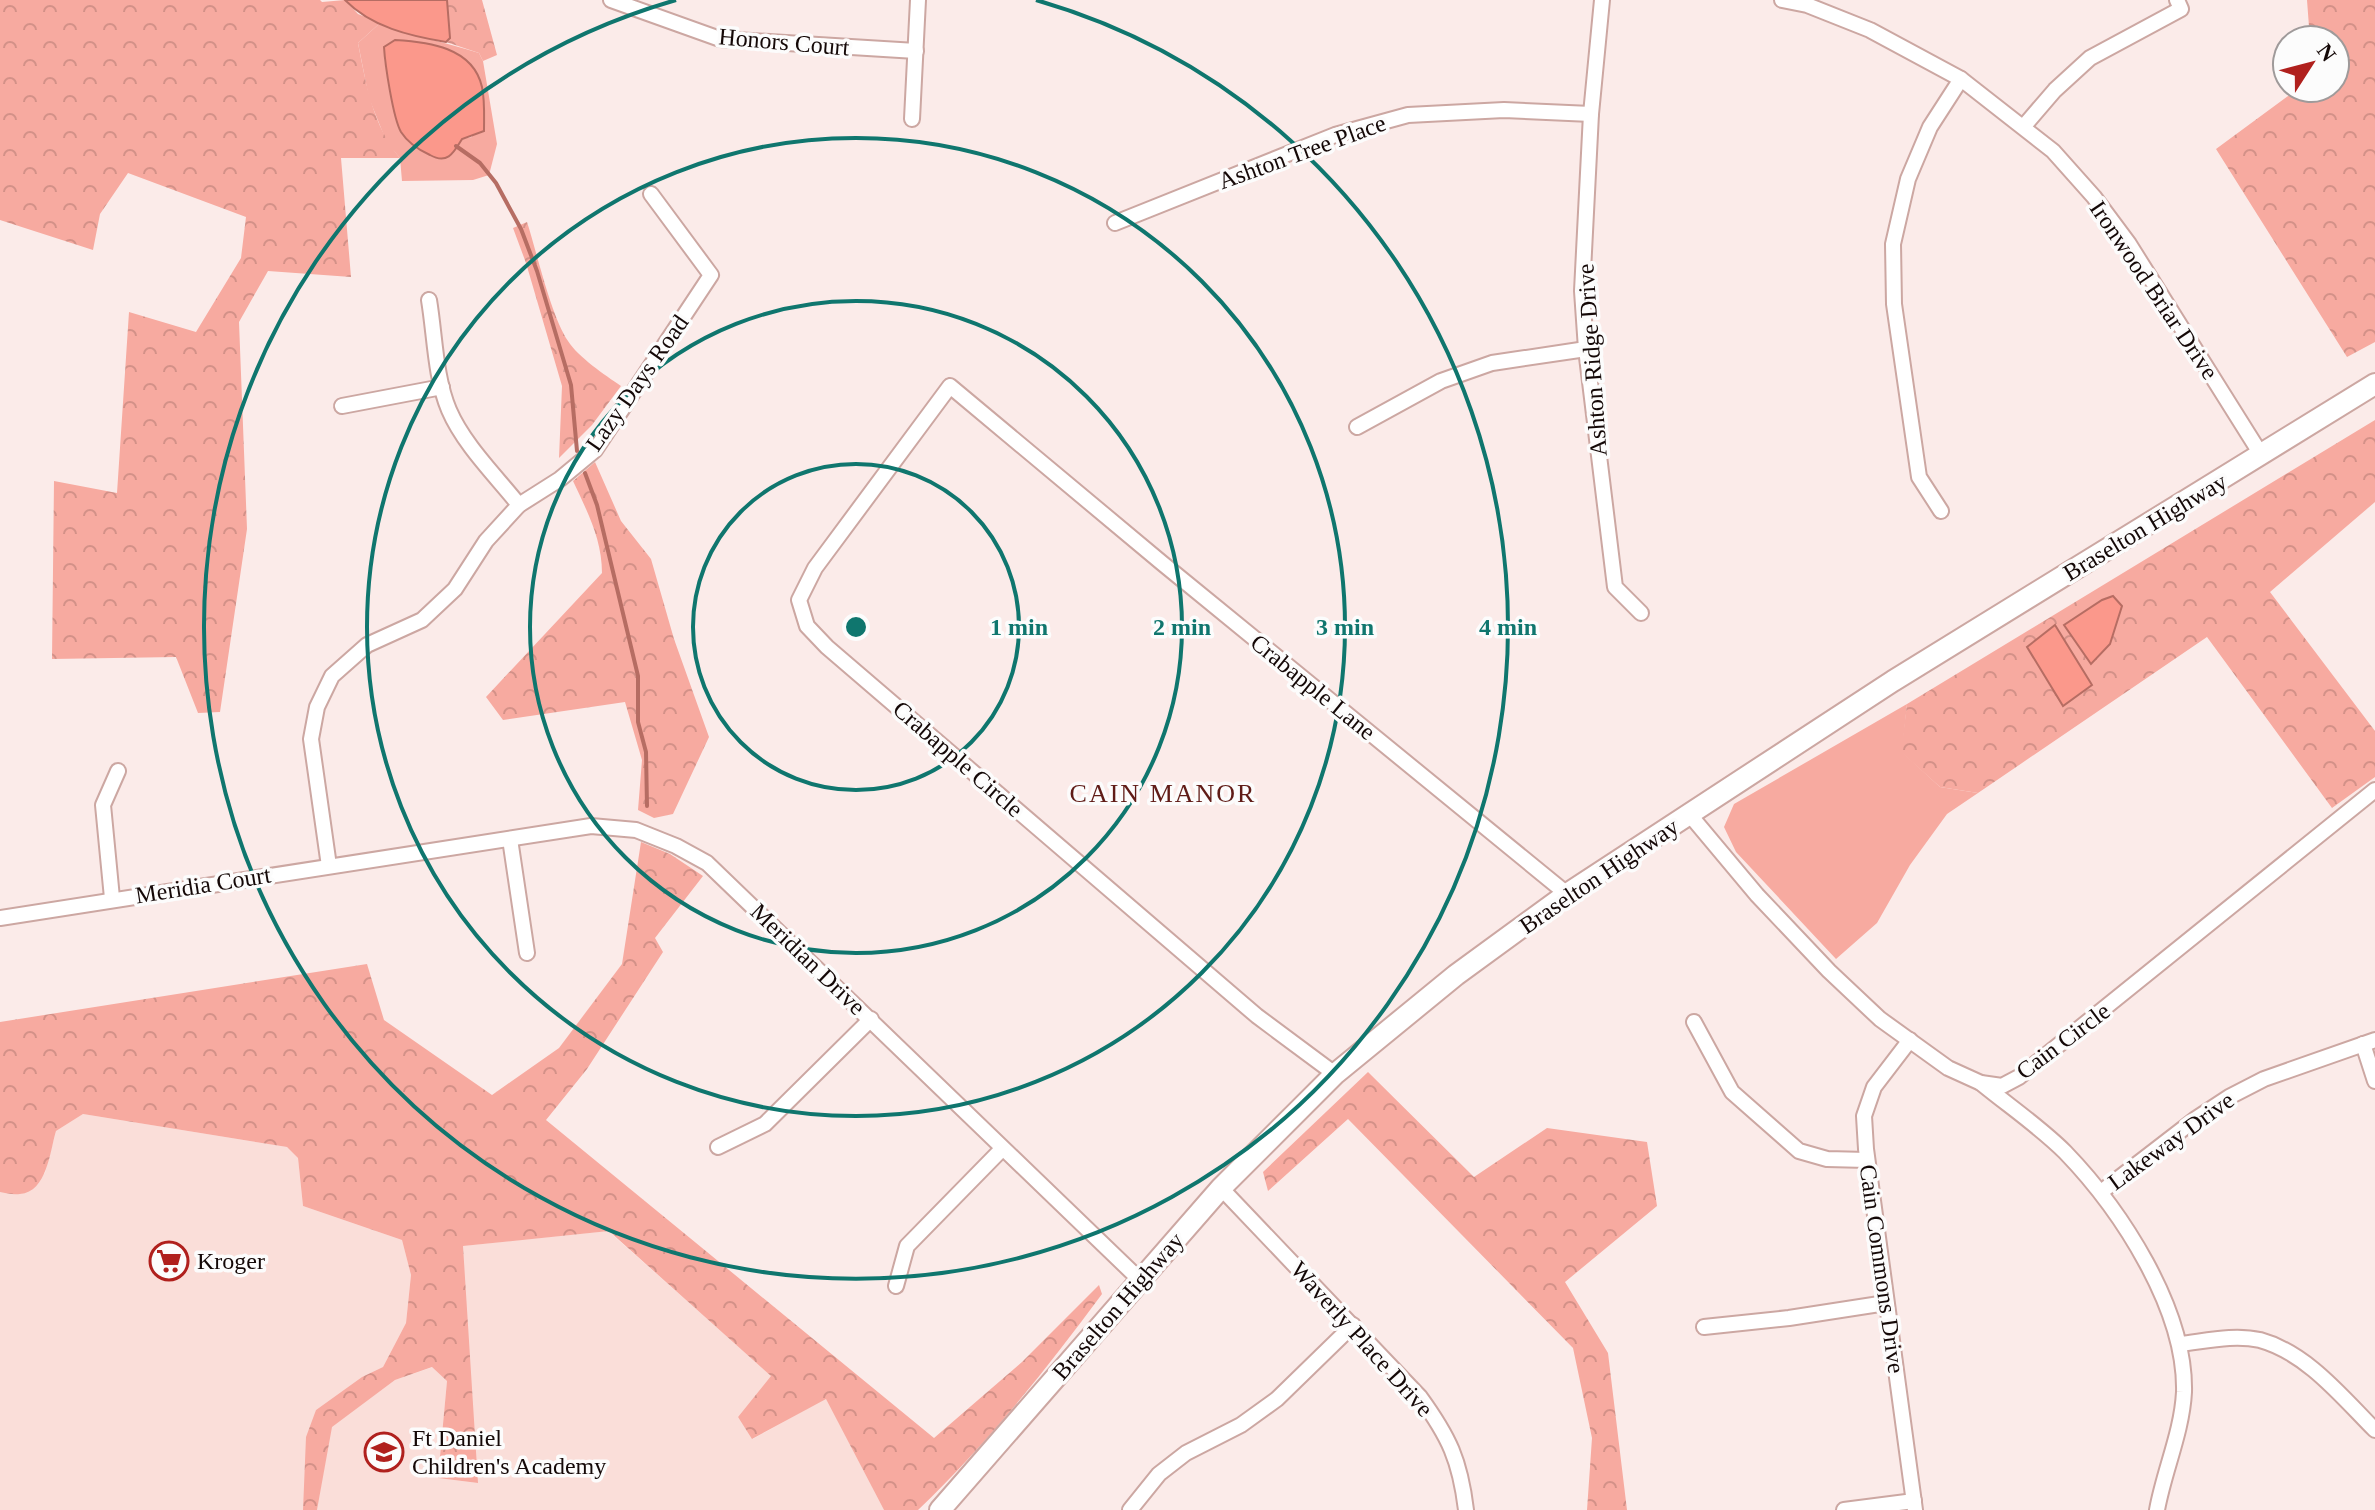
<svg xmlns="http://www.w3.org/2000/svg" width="2375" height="1510" viewBox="0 0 2375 1510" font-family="'Times New Roman',serif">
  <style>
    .built { fill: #faded9 }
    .grass { fill: #f7aaa0; fill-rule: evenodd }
    .forest { fill: url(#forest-crowns) }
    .water { fill: #fb988b; stroke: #b66d63; stroke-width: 2 }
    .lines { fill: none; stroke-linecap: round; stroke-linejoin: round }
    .stream { stroke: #b66d63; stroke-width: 4 }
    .minor-casing { stroke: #cca7a2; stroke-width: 18 }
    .secondary-casing { stroke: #cca7a2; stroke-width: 24 }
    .minor { stroke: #fff; stroke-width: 14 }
    .secondary { stroke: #fff; stroke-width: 20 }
    .ring { fill: none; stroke: #0f766e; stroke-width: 4 }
    .labels { text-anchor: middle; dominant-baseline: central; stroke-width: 7; stroke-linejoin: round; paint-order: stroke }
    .street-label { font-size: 24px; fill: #140807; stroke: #fcfcfc }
    .poi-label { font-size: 24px; fill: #140807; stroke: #fcfcfc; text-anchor: start }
    .neighbourhood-label { font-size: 26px; letter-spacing: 2px; fill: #601c17; stroke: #fcfcfc }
    .centre { fill: #0f766e; stroke: #fcfcfc; stroke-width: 4 }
    .ring-label { font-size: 24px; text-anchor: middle; font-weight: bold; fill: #0f766e; stroke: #fcfcfc; stroke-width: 7; stroke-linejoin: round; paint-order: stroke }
  </style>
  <defs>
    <pattern id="forest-crowns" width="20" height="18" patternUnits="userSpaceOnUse" patternTransform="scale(2)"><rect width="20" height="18" fill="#f7aaa0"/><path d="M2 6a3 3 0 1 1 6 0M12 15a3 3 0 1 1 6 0" fill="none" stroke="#d39188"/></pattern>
  </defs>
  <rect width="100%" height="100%" fill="#fbebe9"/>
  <!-- built -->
  <g class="built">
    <path d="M83 1114 287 1147 298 1158 303 1206 402 1240 411 1275 406 1323 383 1367 362 1377 316 1410 303 1510H0V1192L21 1194 45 1173 56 1131Z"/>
    <path d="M608 1231 772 1376 738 1417 753 1439 826 1398 884 1510H317L331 1427 395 1380 433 1367 447 1381 438 1478 477 1483 462 1246Z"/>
  </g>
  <!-- grass -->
  <g class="grass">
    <path d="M380 23C412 37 446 42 479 53L483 61 497 144 489 175 473 180 402 181 400 158 387 143 369 98 358 43ZM395 40C421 44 446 44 468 62L472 137 462 139 459 143 400 131 385 64 384 47Z"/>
    <path d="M1907 704 1902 752 1940 787 1978 793 1947 814 1910 865 1877 923 1836 959 1736 852 1724 827 1734 804Z"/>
  </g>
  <!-- forest -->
  <g class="forest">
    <path d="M0 0H320L322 2 345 0 358 14 380 23 358 43C366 84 373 126 400 158H341L351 277 268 271 239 322 247 529 220 712 198 713 176 657 52 659 54 481 117 493 129 312 196 332 241 258 246 217 128 173 100 214 93 250 0 220Z"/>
    <path d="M447 0H482L497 55 483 61 479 53 446 42 450 37Z"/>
    <path d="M2307 0H2375V342L2347 357 2216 149 2299 88H2335V40H2310Z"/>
    <path d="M527 222C537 253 551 316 568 341 578 357 605 375 621 386L592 425 559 458 562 386 526 263 513 228Z"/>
    <path d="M2375 420V502L2270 592 2375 731V777L2332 808 2207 637 1978 793 1940 787 1901 752 1907 704Z"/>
    <path d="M595 462 621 521 651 559 674 639 709 737 673 814 654 818 638 810 642 760 625 702 503 720 486 697 602 573C602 539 587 511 573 481Z"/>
    <path d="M641 842 670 854 703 876 655 938 663 952 587 1069 546 1120 934 1438 1022 1362 1099 1285 1102 1294C1045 1371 987 1444 918 1510H884L826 1399 752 1439 738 1417 771 1376 609 1231 463 1246 478 1483 438 1478 447 1381 432 1367 395 1380 332 1427 317 1510H303L306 1437 316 1410 362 1377 383 1367 406 1323 411 1275 402 1240 303 1206 298 1158 287 1147 83 1114 56 1131C50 1151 47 1192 20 1194 13 1195 6 1193 0 1192V1022L367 964 384 1020 492 1095 559 1048 622 964Z"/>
    <path d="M1368 1072 1474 1177 1547 1128 1647 1142 1657 1206 1565 1282 1608 1353 1627 1510H1587L1592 1438 1573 1348 1348 1119 1268 1191 1263 1172Z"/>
  </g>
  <!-- water -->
  <g class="water">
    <path d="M345 0H447L450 38 446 42C410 36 371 27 345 0Z"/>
    <path d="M395 40C428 42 473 47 482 87 485 101 484 116 484 131L462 139C454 152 448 165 430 155 419 150 408 143 401 132 393 118 385 64 384 47Z"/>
    <path d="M2113 596 2122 606 2110 644 2091 664 2064 625 2102 600Z"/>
    <path d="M2055 625 2092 685 2063 706 2027 647Z"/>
  </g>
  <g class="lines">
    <!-- stream -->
    <g class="stream">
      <path d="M456 146 480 163 496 183 521 229 537 271 571 385 577 451"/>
      <path d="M585 473 597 505 638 676V722L646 752 647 806"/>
    </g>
    <!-- minor casing -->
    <g class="minor-casing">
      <g id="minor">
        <path d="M611 0 720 39 916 51"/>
        <path d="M1602 0 1591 114 1582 291 1586 349 1615 587 1641 613"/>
        <path d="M1782 0 1807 5 1870 30 1961 79 2053 151 2094 197 2129 244 2262 456"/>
        <path d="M912 119 918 0"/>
        <path d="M2024 126 2055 90 2090 58 2181 9 2177 0"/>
        <path d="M1115 223 1335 135 1408 115 1504 110 1591 114"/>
        <path d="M429 300C435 336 435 377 449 410 464 445 496 476 519 505"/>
        <path d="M342 406 442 387"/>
        <path d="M1357 427 1441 381 1492 363 1586 349"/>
        <path d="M1941 511 1919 477 1894 304 1893 244 1908 179 1930 127 1961 79"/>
        <path d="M1690 815 1757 895 1829 971 1880 1019 1948 1068 1981 1083 2002 1086 2019 1077 2375 790"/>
        <path d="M510 839 527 953"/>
        <path d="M329 866 311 739 317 707 332 676 367 645 422 620 455 589 486 541 519 505 560 479 595 450 711 275 651 194"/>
        <path d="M112 898 103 805 118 771"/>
        <path d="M0 918 591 826 636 830 676 846 707 863 1139 1279"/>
        <path d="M1694 1022 1732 1092 1799 1151 1827 1159 1867 1160"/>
        <path d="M1910 1040 1874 1087 1864 1116 1866 1149 1915 1510"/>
        <path d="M2363 1044 2375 1081"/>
        <path d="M1335 1074 1257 1016 827 647 807 626 799 600 815 568 950 386 1162 563 1567 894"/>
        <path d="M1981 1083C2009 1106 2040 1127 2065 1152 2121 1210 2186 1309 2184 1392 2182 1432 2164 1471 2157 1510"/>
        <path d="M718 1147 765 1124 871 1019"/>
        <path d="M1221 1188 1420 1397C1449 1437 1460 1460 1466 1510"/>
        <path d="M2101 1192 2197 1118 2229 1097 2264 1079 2375 1040"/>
        <path d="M896 1286 907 1246 1002 1149"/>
        <path d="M1704 1327 1789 1318 1886 1303"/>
        <path d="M2180 1344C2206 1341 2234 1334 2260 1340 2307 1353 2342 1397 2375 1430"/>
        <path d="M1130 1510 1159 1474 1186 1453 1241 1425 1277 1399 1353 1325"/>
        <path d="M1844 1510 1914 1501"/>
      </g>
    </g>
    <!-- secondary casing -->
    <g class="secondary-casing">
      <path id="secondary" d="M940 1510 1221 1188 1335 1074 1456 975 1567 894 1893 681 2375 384"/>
    </g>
    <!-- minor -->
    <use href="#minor" class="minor"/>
    <!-- secondary -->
    <use href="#secondary" class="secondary"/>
  </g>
  <!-- distance rings -->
  <g class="ring">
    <circle cx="856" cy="627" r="163"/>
    <circle cx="856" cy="627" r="326"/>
    <circle cx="856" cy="627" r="489"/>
    <path d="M1036 0A652 652 0 1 1 676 0"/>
  </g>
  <!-- icons -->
  <defs>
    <g id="supermarket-ring" transform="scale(2)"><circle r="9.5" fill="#fcfcfc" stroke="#b0201d" stroke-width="1.5"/><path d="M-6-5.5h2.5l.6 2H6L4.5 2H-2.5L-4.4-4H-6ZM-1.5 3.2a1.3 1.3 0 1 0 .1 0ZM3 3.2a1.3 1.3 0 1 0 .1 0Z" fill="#b0201d"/></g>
    <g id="school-ring" transform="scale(2)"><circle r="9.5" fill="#fcfcfc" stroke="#b0201d" stroke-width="1.5"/><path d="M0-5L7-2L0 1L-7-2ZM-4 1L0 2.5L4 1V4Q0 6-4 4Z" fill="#b0201d"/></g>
  </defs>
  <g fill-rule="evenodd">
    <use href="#supermarket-ring" x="169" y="1261"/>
    <use href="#school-ring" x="384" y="1452"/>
  </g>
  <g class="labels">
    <!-- street labels -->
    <g class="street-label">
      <text transform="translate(784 42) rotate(5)">Honors Court</text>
      <text transform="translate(1302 152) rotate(-20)">Ashton Tree Place</text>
      <text transform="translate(2154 290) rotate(56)">Ironwood Briar Drive</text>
      <text transform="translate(1592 360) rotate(-94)">Ashton Ridge Drive</text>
      <text transform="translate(637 383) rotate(-55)">Lazy Days Road</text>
      <text transform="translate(2145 527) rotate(-31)">Braselton Highway</text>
      <text transform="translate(1313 687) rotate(39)">Crabapple Lane</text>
      <text transform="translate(958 759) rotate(41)">Crabapple Circle</text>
      <text transform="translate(1599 876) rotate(-34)">Braselton Highway</text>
      <text transform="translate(203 885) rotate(-9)">Meridia Court</text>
      <text transform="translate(808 959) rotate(44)">Meridian Drive</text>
      <text transform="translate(2063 1041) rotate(-37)">Cain Circle</text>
      <text transform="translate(2171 1141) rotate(-36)">Lakeway Drive</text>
      <text transform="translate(1882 1269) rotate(82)">Cain Commons Drive</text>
      <text transform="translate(1118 1306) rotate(-49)">Braselton Highway</text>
      <text transform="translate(1362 1339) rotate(48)">Waverly Place Drive</text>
    </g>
    <!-- poi labels -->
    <g class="poi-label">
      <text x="197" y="1261">Kroger</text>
      <text x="412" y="1438">Ft Daniel<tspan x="412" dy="28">Children's Academy</tspan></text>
    </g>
    <!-- neighbourhood labels -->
    <g class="neighbourhood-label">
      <text x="1163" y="793">CAIN MANOR</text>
    </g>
  </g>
  <circle cx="856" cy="627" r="12" class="centre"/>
  <g class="ring-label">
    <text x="1019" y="635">1 min</text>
    <text x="1182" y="635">2 min</text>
    <text x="1345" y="635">3 min</text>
    <text x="1508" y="635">4 min</text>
  </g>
  <!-- north arrow -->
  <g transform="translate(2311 64) rotate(54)"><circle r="38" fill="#fcfcfc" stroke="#9f9a9a" stroke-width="2"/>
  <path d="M0-6L14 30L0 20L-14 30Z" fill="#b0201d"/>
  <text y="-12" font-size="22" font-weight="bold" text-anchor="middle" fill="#140807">N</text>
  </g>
</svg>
